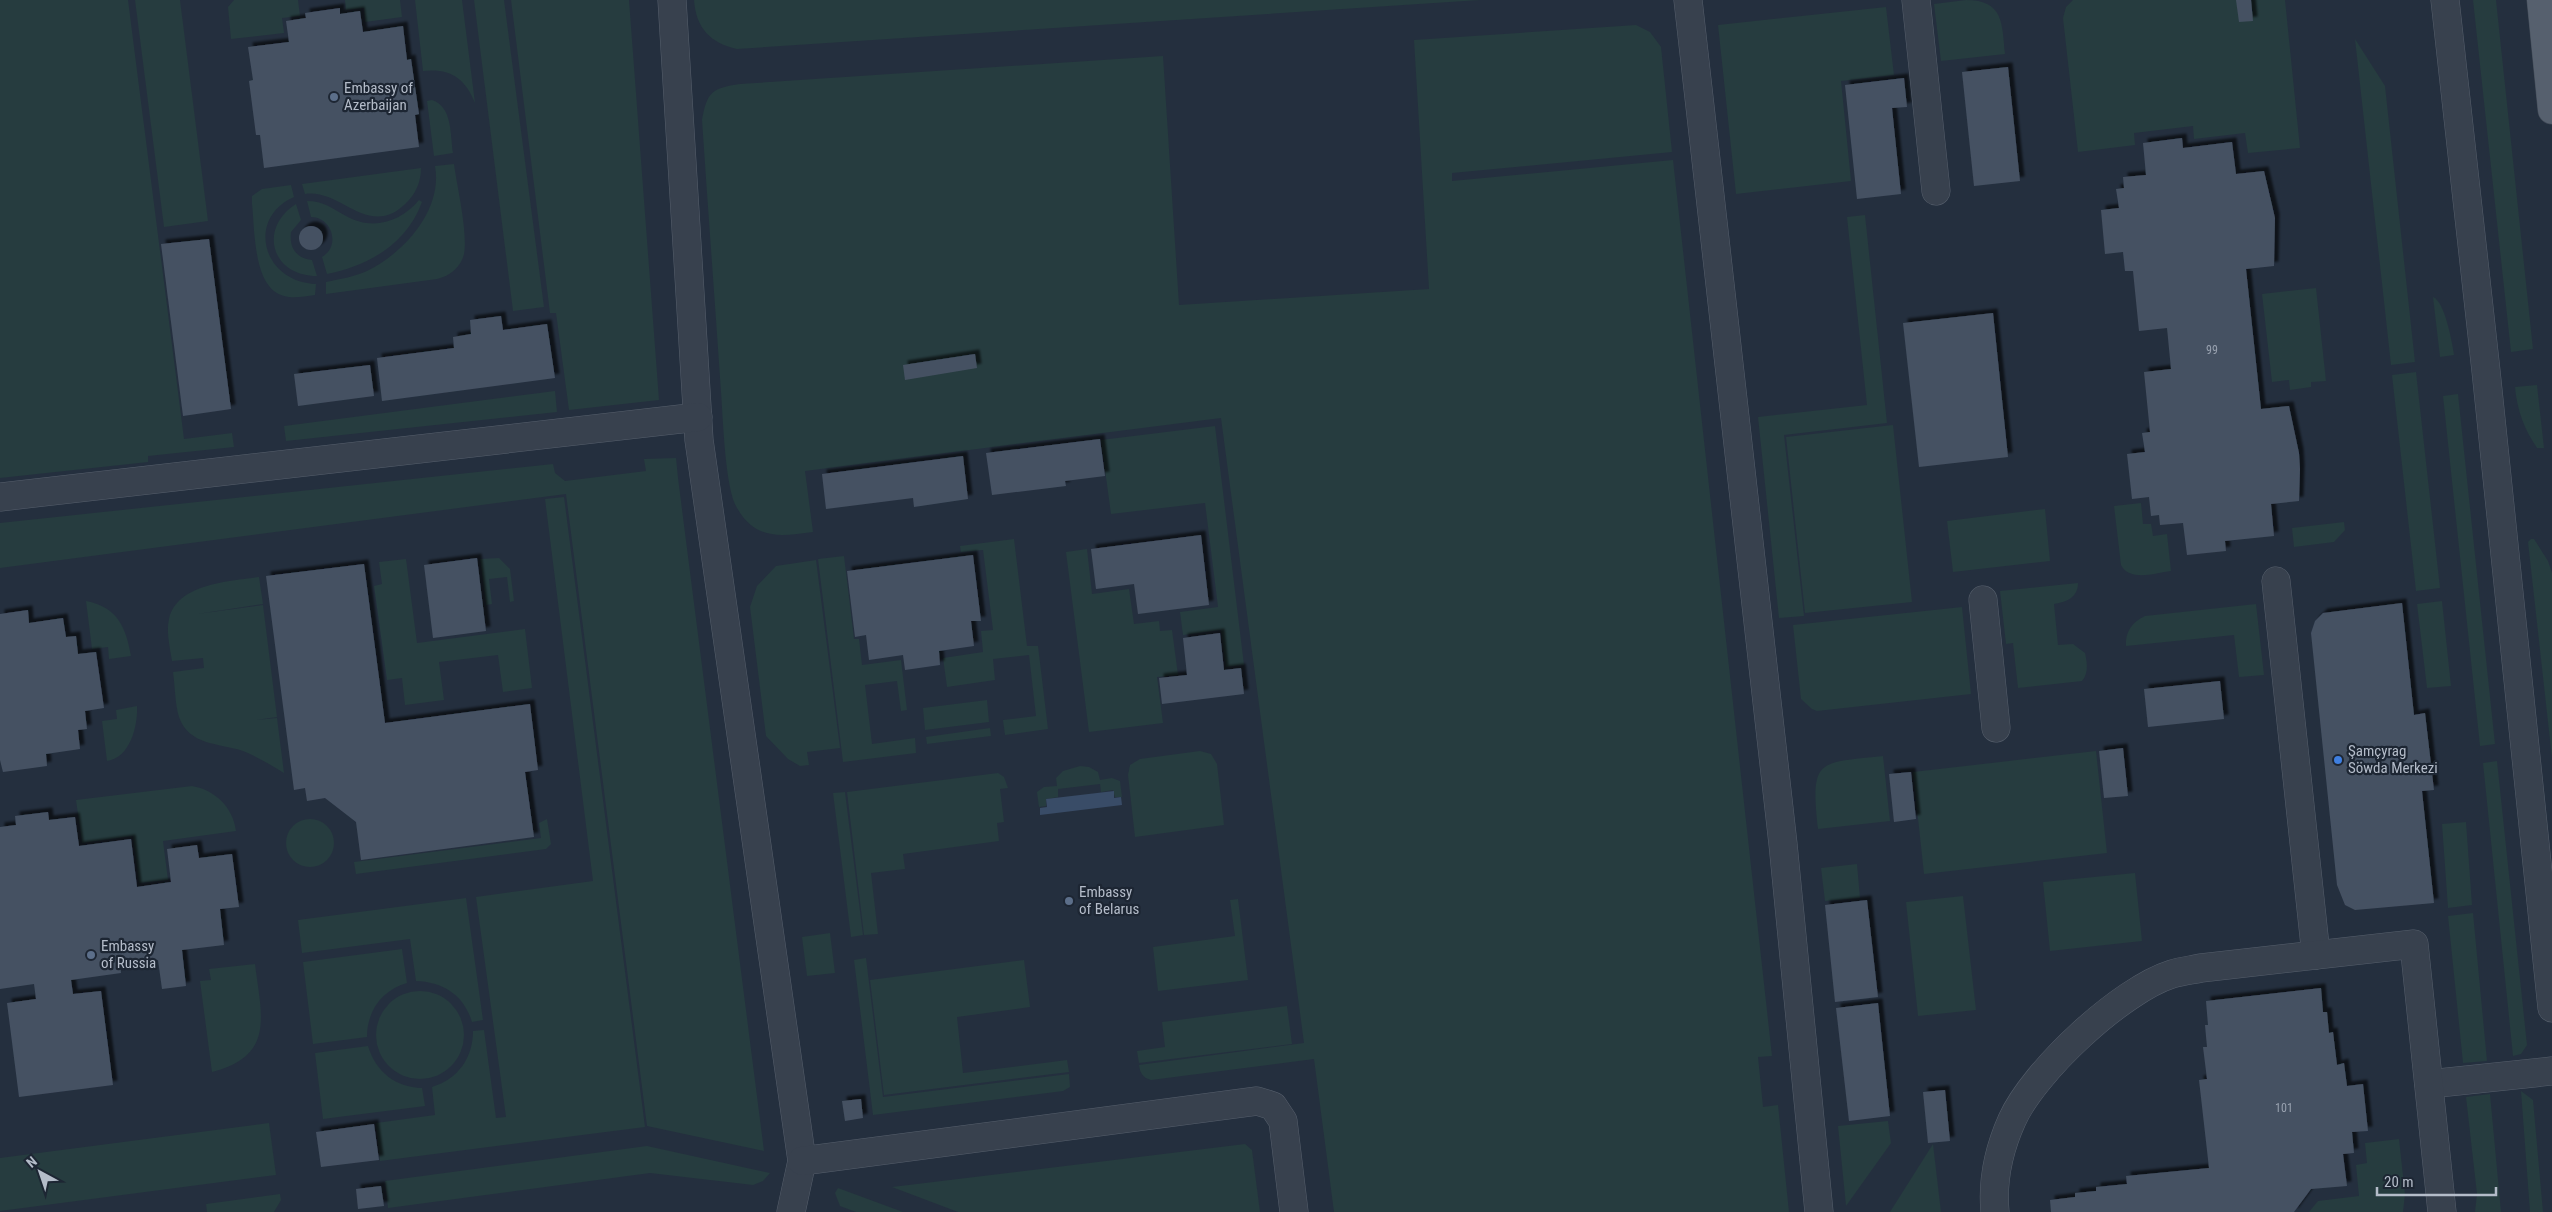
<svg xmlns="http://www.w3.org/2000/svg" width="2552" height="1212" viewBox="0 0 2552 1212" font-family="'Roboto Condensed',sans-serif">
  <style>
    .green { fill: #263c3f }
    .water { fill: #394c67 }
    .building { fill: #455162; filter: url(#shadow) }
    .lines { fill: none; stroke-linecap: round; stroke-linejoin: round }
    .minor-casing { stroke: #565f6c; stroke-width: 29 }
    .major-casing { stroke: #414a57; stroke-width: 29 }
    .minor { stroke: #38414e; stroke-width: 28 }
    .major { stroke: #56606e; stroke-width: 28 }
    .service-dot { fill: #5c6f8a; stroke: #1d2633; stroke-width: 2 }
    .shop-dot { fill: #3f7fe0; stroke: #1d2633; stroke-width: 2 }
    .labels { text-anchor: middle; dominant-baseline: central; stroke-width: 4.5; stroke-linejoin: round; paint-order: stroke }
    .number-label { font-size: 12px; fill: #98a1af }
    .poi-label { font-size: 15px; fill: #b4bcc9; stroke: #1d2633; text-anchor: start }
  </style>
  <defs>
    <filter id="shadow"><feDropShadow dx="4.5" dy="-4.5" stdDeviation="1" flood-color="#0009"/></filter>
  </defs>
  <rect width="100%" height="100%" fill="#242f3e"/>
  <!-- green -->
  <g class="green">
    <path d="M0 0H128L184 439 232 433 234 447 148 456V462L0 478Z"/>
    <path d="M135 0H180L208 221 164 227Z"/>
    <path d="M234 0H298L300 16 282 18 284 33 231 39 228 7Z"/>
    <path d="M345 0H400L402 17 365 22 364 8 346 10Z"/>
    <path d="M415 0H462L475 103C465 78 450 68 423 71Z"/>
    <path d="M474 0H504L544 307 513 311Z"/>
    <path d="M511 0H629L659 400 569 410 556 313H550Z"/>
    <path d="M694 0H1480L737 49C710 43 696 28 694 0Z"/>
    <path d="M1966 0C2004 0 2002 24 2005 54L1941 61 1934 4Z"/>
    <path d="M2073 0H2285L2300 148 2248 153 2245 133 2194 139 2193 126 2134 133 2135 145 2078 152 2063 18 2066 7Z"/>
    <path d="M2473 0H2496L2533 349 2511 352Z"/>
    <path d="M1886 7 1894 75 1841 81 1851 181 1736 194 1718 25Z"/>
    <path d="M1636 25 1650 32 1661 47 1672 152 1452 173V181L1673 160 1772 1056 1758 1057 1763 1107 1778 1105 1789 1212H1334L1314 1059 1151 1080C1143 1078 1140 1073 1139 1065L1304 1043 1221 418 805 471 813 532C781 536 756 541 737 508 725 489 723 418 721 392 715 302 708 211 702 120 707 92 712 88 740 84L1163 56 1179 305 1429 289 1414 40Z"/>
    <path d="M2355 39 2385 86 2415 362 2391 365Z"/>
    <path d="M432 100C453 107 450 135 453 153L434 156 427 101Z"/>
    <path d="M454 164C457 187 468 232 464 254 461 267 450 276 437 279L326 294V282C340 279 354 277 367 271 404 253 443 210 435 166Z"/>
    <path d="M421 168C421 180 417 191 409 200 370 243 342 188 305 194L302 184Z"/>
    <path d="M291 185 294 197C246 218 262 282 316 284L315 295C305 296 294 299 284 296 253 288 255 231 252 204V196L262 189Z"/>
    <path d="M419 200 422 202C407 244 368 266 327 274L322 257C341 246 332 217 311 217L307 201C324 201 331 208 346 216 372 231 401 222 419 200Z"/>
    <path d="M296 204 301 220 291 232C289 248 296 258 312 260L317 276C271 276 258 228 296 204Z"/>
    <path d="M1865 215 1887 423 1784 435 1804 616 1779 618 1758 417 1867 405 1847 217Z"/>
    <path d="M2316 288 2326 381 2311 382V387L2290 390 2289 380 2272 382 2262 294Z"/>
    <path d="M2433 297C2445 302 2452 342 2454 355L2440 357Z"/>
    <path d="M2416 372 2440 588 2416 591 2392 375Z"/>
    <path d="M2537 385 2544 448H2537C2524 429 2517 410 2515 387Z"/>
    <path d="M555 391 557 412 286 441 284 426Z"/>
    <path d="M2458 394 2495 744 2480 746 2443 396Z"/>
    <path d="M1893 425 1912 602 1805 613 1786 437Z"/>
    <path d="M1215 426 1244 665 1226 667 1221 630 1183 635 1180 612 1218 607 1205 503 1111 514 1101 440Z"/>
    <path d="M676 458 678 478 764 1151 647 1126 566 494 0 568V523L553 464 555 473 565 481 646 471 644 459Z"/>
    <path d="M564 497 645 1127 380 1161 376 1123 435 1115 432 1087C458 1079 473 1058 473 1031L484 1030 496 1118 506 1117 476 897 593 881 545 499Z"/>
    <path d="M2141 503 2143 524H2151L2153 536 2167 534 2171 571C2155 573 2130 582 2121 565L2114 506Z"/>
    <path d="M2045 509 2050 561 1953 572 1947 521Z"/>
    <path d="M2344 522 2345 530 2334 542 2294 547 2292 528Z"/>
    <path d="M1014 539 1027 646H1038L1048 729 1005 735 1003 720 1036 716 1029 655 993 659 995 680 947 687 943 658 983 652 981 631 993 630 983 550 961 552 960 546Z"/>
    <path d="M2531 539H2534L2548 561 2552 573V758L2528 542Z"/>
    <path d="M1087 549 1092 594 1129 589 1134 624 1159 621 1160 631 1172 630 1178 675 1157 677 1163 723 1089 732 1066 552Z"/>
    <path d="M844 556 854 639H859L862 665 901 660 907 710 901 711 897 681 865 685 872 744 915 738 916 753 843 762 818 559Z"/>
    <path d="M499 558 510 569 514 601 510 602 507 577 489 579 492 604 486 605 480 559Z"/>
    <path d="M406 559 417 643 525 629 532 688 503 692 498 655 439 662 444 700 405 705 402 678 387 680 374 586 382 584 379 562Z"/>
    <path d="M816 560 840 748 807 752 809 765 800 766 788 759 766 736 750 607 757 586 776 566Z"/>
    <path d="M259 577 263 604 197 614 263 605 277 717 256 720 277 718 284 773C271 765 258 757 243 751 220 743 189 746 179 717 175 704 175 686 173 672L204 668 203 658 172 661C170 648 166 632 169 619 177 583 231 581 259 577Z"/>
    <path d="M2078 583C2078 598 2066 602 2054 604L2058 645 2073 644 2085 653C2087 662 2089 673 2082 681L2018 688 2013 643 2006 644 2000 591Z"/>
    <path d="M86 601C118 607 126 628 131 656L109 659 108 647 92 649Z"/>
    <path d="M2442 601 2451 686 2427 688 2417 604Z"/>
    <path d="M2256 604 2264 675 2239 677 2234 635 2126 646C2125 632 2132 622 2145 616Z"/>
    <path d="M1962 607 1971 694 1817 711 1812 709 1801 699 1793 625Z"/>
    <path d="M987 700 989 722 925 730 923 708Z"/>
    <path d="M137 706C138 726 130 758 107 761L102 721 117 719 116 710Z"/>
    <path d="M990 728 991 736 927 744 926 737Z"/>
    <path d="M1200 751 1211 754 1217 764 1224 825 1135 837 1128 775 1130 765 1140 759Z"/>
    <path d="M2096 751 2107 853 1924 874 1913 772Z"/>
    <path d="M1883 756 1890 821 1818 829C1810 758 1818 763 1883 756Z"/>
    <path d="M2497 761 2527 1045 2521 1054 2513 1056 2483 763Z"/>
    <path d="M1080 766 1089 767 1098 772 1100 780 1112 778 1120 781 1122 797H1115L1113 790 1101 792 1100 784 1058 789V797L1046 799V806L1039 807 1037 792 1044 787 1057 786 1056 778 1063 771Z"/>
    <path d="M998 773 1004 777 1008 788 1000 789 1004 822 997 823 999 841 903 854 905 869 871 873 878 934 864 935 847 792Z"/>
    <path d="M192 786C215 790 233 807 236 831L163 841 168 880 139 883 133 836 82 843 76 800Z"/>
    <path d="M845 792 863 935 851 937 833 793Z"/>
    <path d="M547 819 551 844 546 849 356 874 354 862 541 838 539 823Z"/>
    <circle cx="310" cy="843" r="24"/>
    <path d="M2466 822 2472 905 2448 908 2442 824Z"/>
    <path d="M1857 864 1860 898 1825 901 1821 868Z"/>
    <path d="M2135 873 2142 941 2050 951 2043 882Z"/>
    <path d="M1963 896 1976 1010 1918 1016 1906 902Z"/>
    <path d="M466 898 483 1020 472 1022C464 995 443 982 416 981L410 939 302 953 298 920Z"/>
    <path d="M1238 899 1248 980 1158 991 1153 947 1235 936 1230 900Z"/>
    <path d="M2473 913 2487 1061 2463 1063 2448 916Z"/>
    <path d="M830 933 835 973 807 976 802 937Z"/>
    <path d="M402 949 407 983C382 990 367 1011 367 1037L313 1044 303 962Z"/>
    <path d="M866 958 883 1097 1069 1074 1070 1087 1063 1091 873 1115 854 960Z"/>
    <path d="M1024 960 1030 1007 957 1017 963 1073 1067 1060 1069 1072 884 1095 870 980Z"/>
    <path d="M255 964C261 1014 276 1056 212 1072L200 981 211 980 209 969Z"/>
    <circle cx="420" cy="1035" r="44"/>
    <path d="M1287 1006 1292 1044 1139 1063 1137 1051 1165 1047 1162 1022Z"/>
    <path d="M368 1046C376 1072 395 1087 422 1088L425 1106 323 1119 315 1053Z"/>
    <path d="M2521 1091 2533 1100 2543 1212H2530Z"/>
    <path d="M2490 1094 2501 1212H2475L2477 1194 2466 1097Z"/>
    <path d="M1888 1121 1891 1143 1846 1206 1838 1126Z"/>
    <path d="M269 1123 276 1175 0 1211V1158Z"/>
    <path d="M2399 1139 2405 1194 2403 1212H2309L2318 1201 2359 1196 2356 1165 2367 1163 2365 1143Z"/>
    <path d="M1245 1144 1252 1150 1260 1212H958L892 1187Z"/>
    <path d="M1933 1144 1941 1212H1890Z"/>
    <path d="M647 1146 770 1173 763 1181 753 1185 650 1173 388 1208 385 1181Z"/>
    <path d="M838 1188 903 1212H856L840 1206 835 1193Z"/>
    <path d="M280 1194 281 1200 274 1212H207L206 1204Z"/>
  </g>
  <!-- water -->
  <path class="water" d="M1114 791V798L1121 797 1122 805 1040 815V808L1047 807 1046 799Z"/>
  <!-- building -->
  <g class="building">
    <path d="M2236 0H2251L2253 21 2239 22Z"/>
    <path d="M340 8V14L360 11 363 32 403 26 407 60 411 59 419 114 415 115 419 147 264 168 260 135H256L249 81 253 80 248 47 289 42 286 21 306 18 305 13Z"/>
    <path d="M2008 67 2020 181 1974 186 1962 72Z"/>
    <path d="M1904 78 1907 107 1892 108 1901 194 1857 199 1845 85Z"/>
    <path d="M2182 138 2183 148 2232 142 2236 174 2264 171 2275 218 2274 266 2246 269 2261 409 2289 406 2299 453 2300 469 2299 501 2271 504 2274 536 2225 541 2226 551 2187 555 2183 523 2160 525 2159 515 2151 516 2149 497 2132 499 2127 454 2145 452 2142 433 2150 432 2144 372 2171 369 2167 328 2139 331 2133 271H2125L2123 252 2105 254 2101 210 2119 208 2116 189 2124 188 2123 177 2146 175 2143 143Z"/>
    <circle cx="311" cy="238" r="12"/>
    <path d="M209 239 231 409 183 416 161 244Z"/>
    <path d="M1993 313 2008 457 1919 467 1903 323Z"/>
    <path d="M501 316 503 330 547 324 555 378 382 401 377 358 454 348 453 337 471 334 470 320Z"/>
    <path d="M975 354 977 368 905 380 903 365Z"/>
    <path d="M370 365 374 396 298 406 294 374Z"/>
    <path d="M1100 439 1105 476 1065 481 1066 486 992 495 986 453Z"/>
    <path d="M963 456 968 499 914 507 913 498 826 509 822 474Z"/>
    <path d="M1201 535 1209 605 1138 614 1134 584 1096 589 1091 549Z"/>
    <path d="M973 555 981 621H971L974 646 939 651 940 665 905 670 903 655 869 660 866 635 855 637 847 571Z"/>
    <path d="M477 558 486 631 433 638 424 565Z"/>
    <path d="M364 564 385 723 530 704 538 770 525 772 534 837 361 860 356 822 325 798 307 801 305 788 294 790 266 576Z"/>
    <path d="M2402 603 2414 715 2425 713 2434 790 2422 791 2434 903 2355 910 2345 905 2337 885 2311 633 2315 621 2323 613Z"/>
    <path d="M28 610 29 623 63 618 66 637 76 636 78 654 96 652 104 708 85 711 87 729 78 730 80 749 46 754 47 766 3 772 0 760V614Z"/>
    <path d="M1220 633 1224 670 1241 668 1244 694 1162 704 1159 678 1187 675 1183 638Z"/>
    <path d="M2220 681 2224 719 2148 727 2144 689Z"/>
    <path d="M2123 748 2128 796 2104 798 2099 751Z"/>
    <path d="M1911 772 1916 819 1894 822 1889 774Z"/>
    <path d="M48 812 49 820 75 817 79 846 131 839 137 887 171 882 167 849 197 845 199 858 232 854 239 907 220 909 224 945 182 950 186 986 162 989 158 960 120 965 121 973 71 980 73 994 101 991 113 1085 19 1097 7 1003 36 999 34 984 0 989V827L16 825 15 816Z"/>
    <path d="M1867 900 1878 997 1835 1002 1825 905Z"/>
    <path d="M2321 988 2323 1012H2327L2329 1033 2333 1032 2337 1065 2344 1063 2347 1086 2363 1084 2368 1131 2352 1132 2354 1153 2343 1154 2347 1186 2311 1189 2294 1212H2051L2050 1200 2075 1197V1193L2096 1191V1187L2127 1184 2126 1176 2209 1168 2199 1080 2207 1079 2203 1047H2207L2205 1025H2208L2206 1001Z"/>
    <path d="M1878 1003 1890 1116 1849 1121 1836 1008Z"/>
    <path d="M1945 1090 1950 1141 1928 1143 1923 1092Z"/>
    <path d="M861 1099 863 1118 845 1121 842 1101Z"/>
    <path d="M374 1124 379 1160 321 1167 316 1132Z"/>
    <path d="M381 1186 384 1206 358 1209 356 1189Z"/>
  </g>
  <g class="lines">
    <!-- minor casing -->
    <g class="minor-casing">
      <g id="minor">
        <path d="M672 0 699 440 802 1161 791 1212"/>
        <path d="M1688 0 1783 844 1819 1212"/>
        <path d="M1916 0 1936 191"/>
        <path d="M2445 0 2486 371 2552 1008"/>
        <path d="M0 497 698 417"/>
        <path d="M2276 581 2316 955"/>
        <path d="M1983 600 1996 728"/>
        <path d="M2429 1084 2552 1071"/>
        <path d="M802 1161 1257 1101 1273 1106 1283 1121 1294 1212"/>
        <path d="M1995 1212C1992 1180 1999 1149 2012 1120 2034 1071 2121 990 2172 974 2181 971 2192 970 2201 968L2414 944 2442 1212"/>
      </g>
    </g>
    <!-- major casing -->
    <g class="major-casing">
      <path id="major" d="M2541 0 2552 110"/>
    </g>
    <!-- minor -->
    <use href="#minor" class="minor"/>
    <!-- major -->
    <use href="#major" class="major"/>
  </g>
  <!-- markers -->
  <g class="service-dot">
    <circle cx="334" cy="97" r="5"/>
    <circle cx="1069" cy="901" r="5"/>
    <circle cx="91" cy="955" r="5"/>
  </g>
  <circle class="shop-dot" cx="2338" cy="760" r="5"/>
  <g class="labels">
    <!-- number labels -->
    <g class="number-label">
      <text x="2212" y="350">99</text>
      <text x="2284" y="1108">101</text>
    </g>
    <!-- poi labels -->
    <g class="poi-label">
      <text x="344" y="88">Embassy of<tspan x="344" dy="17">Azerbaijan</tspan></text>
      <text x="2348" y="751">Şamçyrag<tspan x="2348" dy="17">Söwda Merkezi</tspan></text>
      <text x="1079" y="892">Embassy<tspan x="1079" dy="17">of Belarus</tspan></text>
      <text x="101" y="946">Embassy<tspan x="101" dy="17">of Russia</tspan></text>
    </g>
  </g>
  <!-- north arrow -->
  <g transform="translate(40 1172) rotate(320)" stroke="#1d2633" stroke-width="4" paint-order="stroke">
  <path d="M0-4L9 19L0 12L-9 19Z" fill="#b4bcc9"/>
  <text y="-8" font-size="14" font-weight="bold" text-anchor="middle" fill="#b4bcc9">N</text>
  </g>
  <!-- scale -->
  <path d="M2377 1187v8h119v-8" fill="none" stroke="#b4bcc9" stroke-width="2.5"/>
  <text x="2384" y="1187" font-size="15" fill="#b4bcc9" stroke="#1d2633" stroke-width="4" paint-order="stroke">20 m</text>
</svg>
